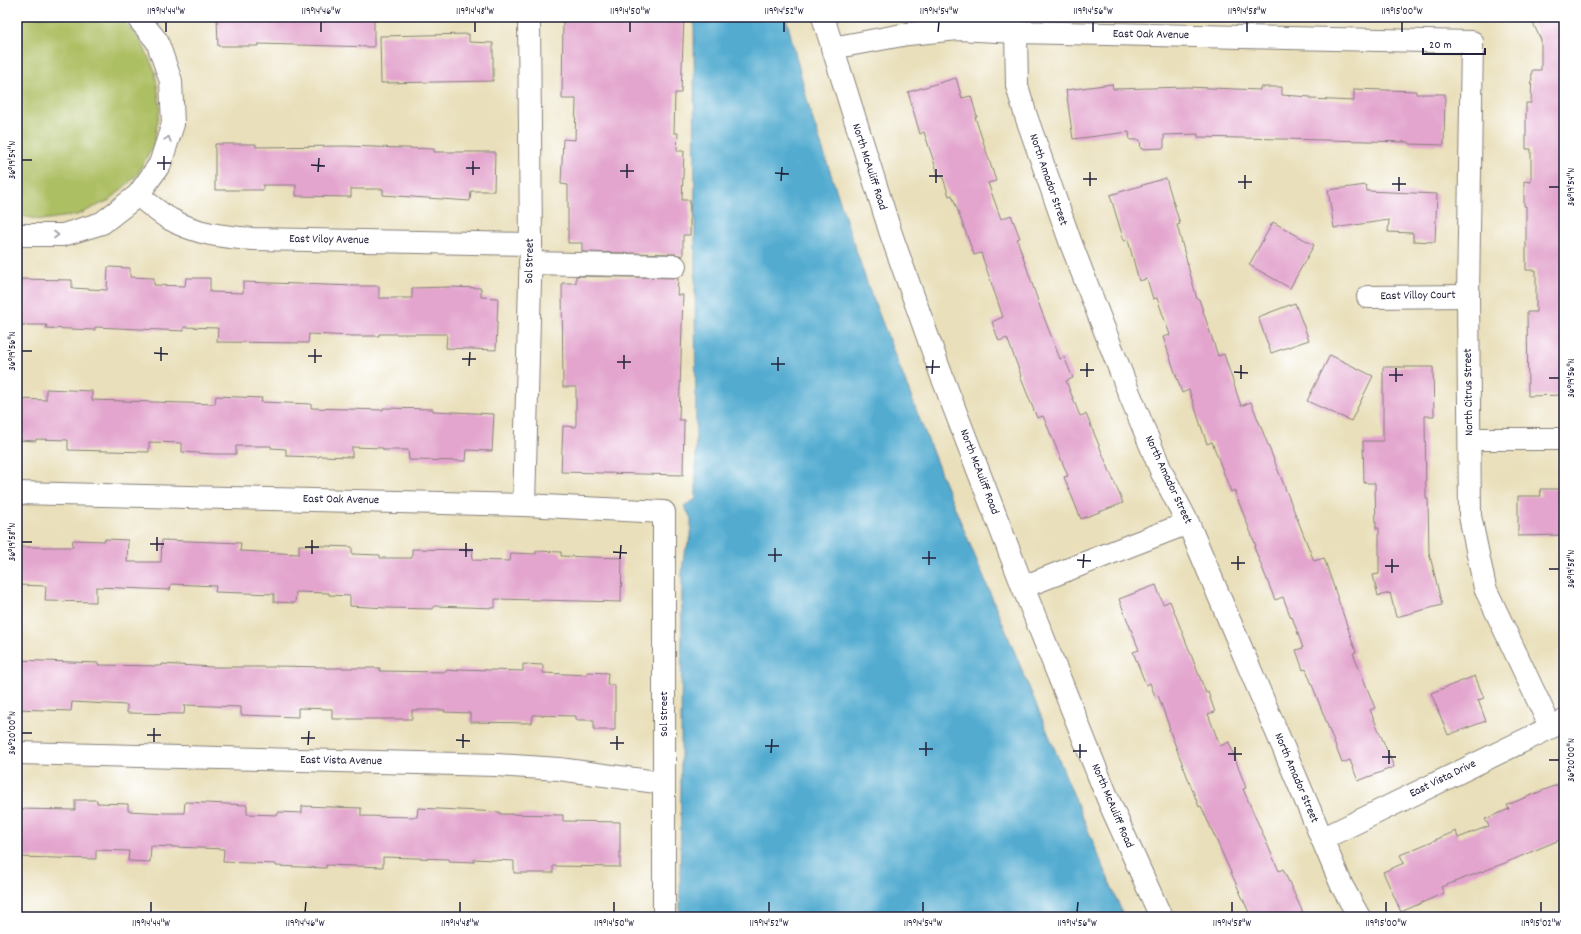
<svg xmlns="http://www.w3.org/2000/svg" width="1581" height="934" viewBox="0 0 1581 934" font-family="Dekko,sans-serif">
  <style>
    .green { fill: #adbf63; stroke: #68704f }
    .water { fill: #52acd0; stroke: #3a6786 }
    .building { fill: #e3a4cd }
    .lines { fill: none; stroke-linecap: round; stroke-linejoin: round }
    .minor-casing { stroke: #86807a; stroke-width: 24 }
    .minor { stroke: #fff; stroke-width: 22 }
    .oneway { stroke: #9c9ca7 }
    .ticks { fill: none; stroke: #22223b; stroke-width: 1.5 }
    .labels { text-anchor: middle; dominant-baseline: central; stroke-width: 4; stroke-linejoin: round; paint-order: stroke }
    .street-label { font-size: 12px; fill: #22223b; stroke: #fff }
    .neatline { fill: none; stroke: #22223b; stroke-width: 1.5 }
    .ticks-label { font-size: 10px; text-anchor: middle; fill: #22223b }
  </style>
  <rect width="100%" height="100%" fill="#fff"/>
  <filter id="ink" filterUnits="userSpaceOnUse"><feTurbulence type="fractalNoise" baseFrequency=".025" numOctaves="2"/><feDisplacementMap in="SourceGraphic" scale="8" xChannelSelector="R" yChannelSelector="G"/><feConvolveMatrix kernelMatrix="1 2 1 2 8 2 1 2 1" color-interpolation-filters="sRGB"/></filter>
  <filter id="wash" filterUnits="userSpaceOnUse"><feTurbulence type="fractalNoise" baseFrequency=".012" numOctaves="4" result="noise"/><feDisplacementMap in="SourceGraphic" scale="16" xChannelSelector="R" yChannelSelector="G"/><feGaussianBlur stdDeviation="0.9" result="paint"/><feColorMatrix in="noise" values="0 0 0 0 0 0 0 0 0 0 0 0 0 0 0 0 0 1.4 0 .05"/><feComposite in="paint" operator="in"/></filter>
  <g filter="url(#wash)">
    <rect width="100%" height="100%" fill="#e9dfba"/>
    <!-- green -->
    <path class="green" d="M17 17H119L139 38 155 71 160 107 154 143 137 175 110 200 77 215 41 220 17 215Z"/>
    <!-- water -->
    <path class="water" d="M694 17H786L810 111 867 283 943 479 1124 917H680L682 573 684 554 691 537V518L684 506 696 499Z"/>
    <g id="blocks">
      <!-- building -->
      <g class="building">
        <path d="M217 17H374V47L258 44V46H218Z"/>
        <path d="M563 17H684L681 93H675L674 133H678L677 151H684L682 200H690V235H683V256L675 254 582 252V243H568V185L561 184 563 139 575 140 576 99H562Z"/>
        <path d="M1530 17H1564V395L1528 396 1527 312H1536V270H1526V206H1524V181L1531 182V149H1526V103H1531L1532 70H1541V40Z"/>
        <path d="M469 34V42L493 43V81L381 83 380 36Z"/>
        <path d="M956 78 962 98 971 96 977 117H975L996 181 988 183 1001 219 1011 215 1020 238 1017 239 1040 307 1060 359 1064 357 1073 378 1066 381 1080 416 1086 414 1123 503 1081 519 1064 477 1068 476 1043 416 1037 418 1020 376 1021 375 1007 338 999 341 992 322 1003 317 981 253 974 255 952 195 949 196 942 175 939 177 924 132 920 134 908 92Z"/>
        <path d="M1112 84 1113 89 1187 87 1260 90V87H1282V95L1311 97V99L1354 101V89L1416 91V94H1445L1444 145 1409 144V142L1198 137V134L1164 135V148L1141 149 1140 140H1130L1129 132 1073 139 1066 90Z"/>
        <path d="M215 144H256V147L345 146 434 149V152H495L494 191H471L470 201 383 195V189H351V197L296 196V185H263V190H215Z"/>
        <path d="M1166 178 1180 224 1177 225 1197 299H1199L1218 356 1224 354 1241 406 1251 402 1314 561 1324 558 1356 652 1353 653 1375 708 1370 710 1394 767 1358 781 1350 760 1342 763 1306 669 1303 670 1296 650 1303 648 1292 617 1291 618 1283 597 1275 600 1254 547 1256 546 1234 490 1231 492 1212 442 1207 444 1189 390 1182 393 1163 337 1170 335 1157 298 1153 299 1147 279 1139 281 1128 240 1124 241 1110 195Z"/>
        <path d="M1366 185 1367 191 1437 194 1435 242 1413 241V233L1388 232 1389 220 1334 228 1328 190Z"/>
        <path d="M1273 222 1314 245 1290 288 1249 265Z"/>
        <path d="M108 267 130 268V277L154 278V285L185 286 186 278H210V292L243 293V282L355 286H379V298H412V288L449 287 481 288V297L498 298 496 350 446 348 447 334H379V336H353L309 334 308 343 217 342 218 328 184 327V331L95 327V330L46 328 47 325H17V279L72 280V288L107 290Z"/>
        <path d="M576 276 678 278 677 295H683L679 420H684L683 475 561 472 563 426 576 427V387H563L562 283H576Z"/>
        <path d="M1295 303 1309 340 1271 353 1258 317Z"/>
        <path d="M1330 355 1373 376 1351 421 1307 401Z"/>
        <path d="M1383 367H1433L1434 416H1425L1426 499H1428L1429 552 1442 605 1396 617 1390 593 1378 596 1373 575 1379 574V528H1376L1375 483H1364L1363 441H1383Z"/>
        <path d="M46 389 92 391V400L215 404 216 396 262 398 261 402 311 404V408L383 410V408L433 409V411L494 414 492 451 467 450 466 461 409 460 408 450H383V448L352 447V457L319 456V457L286 456V449L271 448V446H236V454H214L182 452V443L149 442V452L68 450V440L36 439V441L17 440V399L46 400Z"/>
        <path d="M1540 489H1563V535L1518 536V496H1541Z"/>
        <path d="M105 539 128 540 127 562H161L162 540 241 543 240 551 299 554V545L352 547V554L380 555V558H412V549L473 550 472 560 510 561 511 553 536 554V551L561 552V556L622 558 621 602 495 599V608L434 606 433 609 387 608 350 606V596L329 595V593L296 592 295 603 274 602V594L215 592 216 586 171 584 170 590 96 587V602L45 601 46 586 17 585V547H72L73 540 105 541Z"/>
        <path d="M1156 585 1163 604 1170 601 1206 693 1208 692 1215 712 1208 714 1220 746 1229 742 1246 788 1243 789 1279 871 1283 869 1305 917H1251L1201 806 1199 807 1169 729H1170L1158 695 1155 696 1150 683 1146 685 1133 652 1139 650 1119 599Z"/>
        <path d="M17 660 98 663V665L162 666V664L212 667H275V666L325 667V668H380V671L446 672V670L458 671V669L523 671V664L543 665V673L587 675V672L608 673 607 685H615V730H594V720H576V716L533 715 532 723 470 722V713L444 712 445 710H412V719H332V709L298 708V717L241 715V707L185 705 184 714 127 713V705L72 702 71 711 17 709Z"/>
        <path d="M1475 676 1484 698 1478 700 1486 721 1448 735 1431 693Z"/>
        <path d="M1564 782V838L1505 863 1441 887 1444 893 1401 912 1383 872 1404 863 1400 855 1456 831 1458 838 1489 826 1485 819 1509 809 1507 805Z"/>
        <path d="M75 800H97V803L128 804V811L166 813H184L185 802 247 805V814L278 815V812L302 813V806L361 808V816L417 817 418 808 500 812V814L563 815V821L620 822V867L553 866V873H514V861L474 859V862L449 861V859L383 857V867L326 865V868L276 866V864L223 862 224 849 151 846 150 862 128 861 129 851 96 850V859L17 857V809L75 810Z"/>
      </g>
    </g>
  </g>
  <g filter="url(#ink)">
    <use href="#blocks" fill-opacity="0" stroke="#86807a" stroke-width="1"/>
    <g class="lines">
      <!-- minor casing -->
      <g class="minor-casing">
        <g id="minor">
          <path d="M823 17 891 234 941 374 1023 587 1110 804 1161 917"/>
          <path d="M1016 32 1017 86 1026 116 1070 241 1127 388 1162 473 1188 523 1342 886 1359 917"/>
          <path d="M832 48 908 34 958 29 1016 32 1472 42 1468 296 1470 516 1485 588 1550 726"/>
          <path d="M138 195C148 203 159 213 170 219 196 234 224 237 253 239L531 244"/>
          <path d="M17 233 21 235H63L102 223 138 195 160 164 173 124 171 81 157 41 137 17"/>
          <path d="M530 263 675 266"/>
          <path d="M1368 297 1468 296"/>
          <path d="M1470 439H1564"/>
          <path d="M17 493 524 505 664 512V917"/>
          <path d="M524 505 531 244 529 17"/>
          <path d="M1023 587 1188 523"/>
          <path d="M17 753 497 765 559 769 664 783"/>
          <path d="M1322 839 1564 721"/>
        </g>
      </g>
      <!-- minor -->
      <use href="#minor" class="minor"/>
    </g>
    <!-- one-way arrows -->
    <defs><path id="oneway-chevron" d="M-2-3.5L2.5 0L-2 3.5" fill="none" stroke-width="1.6" stroke-linecap="round" stroke-linejoin="round"/></defs>
    <g class="oneway">
      <use href="#oneway-chevron" transform="translate(168 139) rotate(-73)"/>
      <use href="#oneway-chevron" transform="translate(56 235)"/>
    </g>
  </g>
  <!-- ticks -->
  <path class="ticks" d="M166 32V22M321 32V22M475 32V22M630 32V22M784 32V22M938 32 939 22M1093 32V22M1247 32V22M1402 32V22M22 160H32M157 163H171M311 165 325 166M466 168H480M164 170V156M620 171H634M318 172 319 158M775 173 789 174M473 175V161M929 176H943M627 178V164M1083 179H1097M781 181 782 167M1238 182H1252M936 183V169M1392 184H1406M1090 186V172M1549 187H1559M1245 189V175M1399 191V177M22 351H32M154 353 168 354M308 356H322M462 359H476M161 361V347M617 362H631M315 363V349M771 364H785M469 366 470 352M926 367H940M624 369V355M1080 370H1094M778 371V357M1234 372 1248 373M932 374 933 360M1389 375H1403M1087 377V363M1549 378H1559M1241 379V365M1396 382V368M22 542H32M150 544H164M305 547H319M459 550H473M157 551V537M613 552 627 553M312 554V540M768 555H782M466 557V543M922 558H936M620 559 621 545M1077 560 1091 561M775 562V548M1231 563H1245M929 565V551M1385 566H1399M1083 568 1084 554M1549 569H1559M1238 570V556M1392 573V559M22 733H32M147 735H161M301 738H315M456 740 470 741M154 742V728M610 743H624M308 745 309 731M765 746H779M463 748V734M919 749H933M617 750V736M1073 751H1087M771 753 772 739M1228 754H1242M926 756V742M1382 757H1396M1080 758V744M1549 760H1559M1235 761V747M1389 764V750M151 912V902M305 912 306 902M460 912V902M614 912V902M769 912V902M923 912V902M1077 912 1078 902M1232 912V902M1386 912V902M1541 912V902"/>
  <g class="labels">
    <!-- street labels -->
    <g class="street-label">
      <text transform="translate(1151 35) rotate(1)">East Oak Avenue</text>
      <text transform="translate(869 167) rotate(72)">North McAuliff Road</text>
      <text transform="translate(1048 180) rotate(71)">North Amador Street</text>
      <text transform="translate(329 240) rotate(1)">East Viloy Avenue</text>
      <text transform="translate(530 261) rotate(-89)">Sol Street</text>
      <text transform="translate(1418 296) rotate(-1)">East Villoy Court</text>
      <text transform="translate(1469 392) rotate(-91)">North Citrus Street</text>
      <text transform="translate(979 472) rotate(69)">North McAuliff Road</text>
      <text transform="translate(1168 480) rotate(65)">North Amador Street</text>
      <text transform="translate(341 500) rotate(1)">East Oak Avenue</text>
      <text transform="translate(664 714) rotate(-90)">Sol Street</text>
      <text transform="translate(341 761) rotate(1)">East Vista Avenue</text>
      <text transform="translate(1296 778) rotate(67)">North Amador Street</text>
      <text transform="translate(1443 779) rotate(-26)">East Vista Drive</text>
      <text transform="translate(1112 806) rotate(67)">North McAuliff Road</text>
    </g>
  </g>
  <!-- margin -->
  <rect width="1581" height="934" fill="none" stroke="#fff" stroke-width="44"/>
  <!-- scale -->
  <path d="M1423 48v6h62v-6" fill="none" stroke="#22223b" stroke-width="2"/>
  <text x="1429" y="48" font-size="12" fill="#22223b" stroke="#ffffff" stroke-width="3" paint-order="stroke">20 m</text>
  <rect x="22" y="22" width="1537" height="890" class="neatline"/>
  <g class="ticks-label">
    <text x="166" y="14">119°14'44"W</text>
    <text x="321" y="14">119°14'46"W</text>
    <text x="475" y="14">119°14'48"W</text>
    <text x="630" y="14">119°14'50"W</text>
    <text x="784" y="14">119°14'52"W</text>
    <text x="939" y="14">119°14'54"W</text>
    <text x="1093" y="14">119°14'56"W</text>
    <text x="1247" y="14">119°14'58"W</text>
    <text x="1402" y="14">119°15'00"W</text>
    <text transform="translate(11 160) rotate(-90)" y="4">36°19'54"N</text>
    <text transform="translate(1570 187) rotate(-90)" y="4">36°19'54"N</text>
    <text transform="translate(11 351) rotate(-90)" y="4">36°19'56"N</text>
    <text transform="translate(1570 378) rotate(-90)" y="4">36°19'56"N</text>
    <text transform="translate(11 542) rotate(-90)" y="4">36°19'58"N</text>
    <text transform="translate(1570 569) rotate(-90)" y="4">36°19'58"N</text>
    <text transform="translate(11 733) rotate(-90)" y="4">36°20'00"N</text>
    <text transform="translate(1570 760) rotate(-90)" y="4">36°20'00"N</text>
    <text x="151" y="926">119°14'44"W</text>
    <text x="305" y="926">119°14'46"W</text>
    <text x="460" y="926">119°14'48"W</text>
    <text x="614" y="926">119°14'50"W</text>
    <text x="769" y="926">119°14'52"W</text>
    <text x="923" y="926">119°14'54"W</text>
    <text x="1077" y="926">119°14'56"W</text>
    <text x="1232" y="926">119°14'58"W</text>
    <text x="1386" y="926">119°15'00"W</text>
    <text x="1541" y="926">119°15'02"W</text>
  </g>
</svg>
